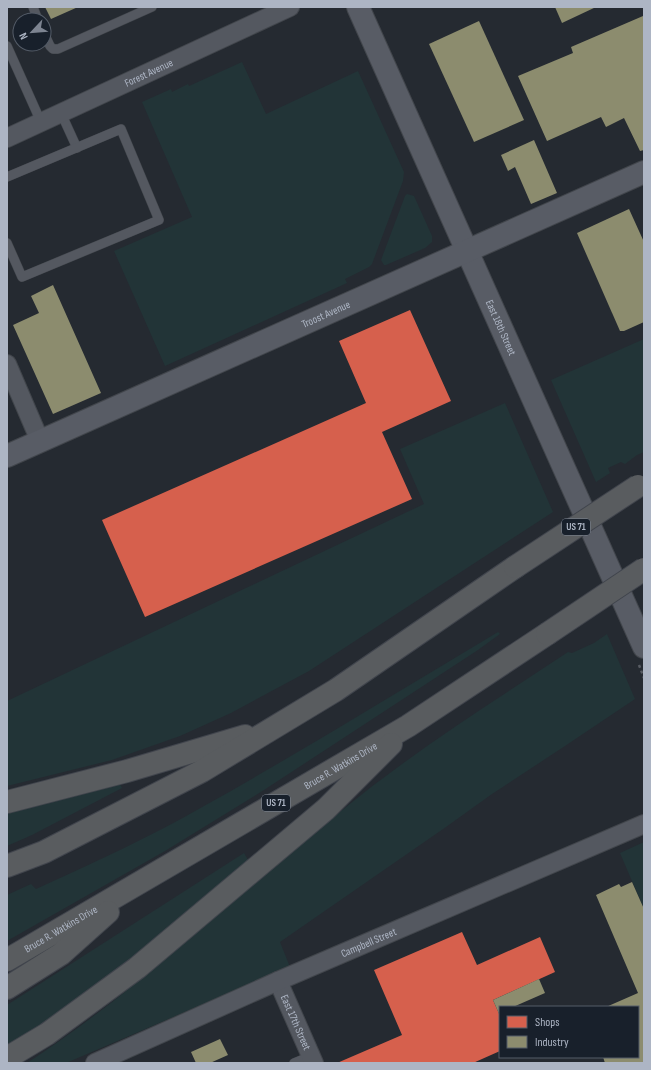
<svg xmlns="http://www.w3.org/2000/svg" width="651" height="1070" viewBox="0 0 651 1070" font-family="'Sofia Sans Condensed',sans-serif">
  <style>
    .green { fill: #223437 }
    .shops { fill: #d6604d }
    .industry { fill: #8c8c6e }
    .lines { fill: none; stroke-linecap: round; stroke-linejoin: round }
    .service-casing { stroke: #42464c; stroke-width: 10 }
    .minor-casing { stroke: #42464c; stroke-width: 20 }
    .secondary-casing { stroke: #42464c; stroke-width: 24 }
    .motorway-casing { stroke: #41454d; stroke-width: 24 }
    .path { stroke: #585c63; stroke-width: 2.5; stroke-dasharray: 3 3; stroke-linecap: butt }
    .service { stroke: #545860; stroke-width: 9 }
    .minor { stroke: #545860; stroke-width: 18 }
    .secondary { stroke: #585c65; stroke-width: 22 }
    .motorway { stroke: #595c5f; stroke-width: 22 }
    .motorway-bridge-casing { stroke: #41454d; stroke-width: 24; stroke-linecap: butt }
    .motorway-bridge { stroke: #595c5f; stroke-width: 22 }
    .labels { text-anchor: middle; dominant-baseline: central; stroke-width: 4; stroke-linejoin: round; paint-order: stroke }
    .shield { fill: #18202b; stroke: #808896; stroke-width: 1 }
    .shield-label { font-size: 10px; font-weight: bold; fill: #adb5c4 }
    .street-label { font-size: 11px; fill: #adb5c4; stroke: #18202b }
  </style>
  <rect width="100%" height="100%" fill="#252a31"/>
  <!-- green -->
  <g class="green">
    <path d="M242 62 266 114 358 71 404 172 403 181 372 264 369 267 345 279 347 283 165 366 114 251 192 217 142 102 171 89 172 92 188 84 189 86Z"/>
    <path d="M407 194 414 196 432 236V242L425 248 386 265H384L381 260 405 196Z"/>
    <path d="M644 339V452L637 455 625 464 621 462 608 468 610 473 596 482 551 380Z"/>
    <path d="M505 403 553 512 309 671 231 713 180 736 112 760 7 786V701L424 504 400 449Z"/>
    <path d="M498 632 500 634 478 650 264 790 165 851 7 941V895L31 884 36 889C93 863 150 837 204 806 304 750 401 690 498 632Z"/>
    <path d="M607 634 635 699 565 746 492 794 446 827 280 942 290 967 66 1063H27C131 995 222 909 318 830 341 811 365 791 390 773 447 730 508 692 568 652L572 653 594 643Z"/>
    <path d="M119 782 122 788 32 835 7 846V811Z"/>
    <path d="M644 842V909L620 853Z"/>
    <path d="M244 853 248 860 125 964 65 1009 7 1049V1005Z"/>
  </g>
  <!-- shops -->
  <g class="shops">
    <path d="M410 310 451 401 382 432 412 499 145 617 102 520 366 403 339 341Z"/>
    <path d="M462 932 477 965 540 937 555 972 493 1000 500 1016V1051L473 1063H337L402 1035 374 970Z"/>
  </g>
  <!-- industry -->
  <g class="industry">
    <path d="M45 7H78L51 19Z"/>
    <path d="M555 7H596L562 23Z"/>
    <path d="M643 16 644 150 640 151 624 118 606 127 601 117 547 141 518 76 573 53 571 47Z"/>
    <path d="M479 21 524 120 474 142 429 44Z"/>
    <path d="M534 140 557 193 531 204 515 167 508 171 501 155Z"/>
    <path d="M629 209 644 242V322L624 331H620L577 233Z"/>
    <path d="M53 285 101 393 53 414 13 325 39 313 31 296Z"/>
    <path d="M632 882 644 909V1063H605L603 1057H638V1007H606L638 993 596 895 619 884 621 887Z"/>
    <path d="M539 979 545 993 513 1007H500V1016L493 1000Z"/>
    <path d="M220 1039 228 1055 210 1063H196L191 1052Z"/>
  </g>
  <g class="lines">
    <!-- service casing -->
    <g class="service-casing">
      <g id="service">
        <path d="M33 7 38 20"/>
        <path d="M44 33 50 46 53 49H58L152 7"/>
        <path d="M7 46 41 122"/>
        <path d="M61 113 77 148"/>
        <path d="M7 177 121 129 159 220 22 277 7 243"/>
        <path d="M294 1063 311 1056"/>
      </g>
    </g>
    <!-- minor casing -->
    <g class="minor-casing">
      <g id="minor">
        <path id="s1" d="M7 138 290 7"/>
        <path d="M7 364 40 441"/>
        <path id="s2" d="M278 981 314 1063"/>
        <path id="s3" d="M95 1063 278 981 644 824"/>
      </g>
    </g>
    <!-- secondary casing -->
    <g class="secondary-casing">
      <g id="secondary">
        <path id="s4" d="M358 7 644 647"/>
        <path id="s5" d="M7 456 644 172"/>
      </g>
    </g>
    <!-- motorway casing -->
    <g class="motorway-casing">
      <g id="motorway">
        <path d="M7 802 127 771 245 736"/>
        <path d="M7 866 44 852 202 771 336 690 515 567"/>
        <path id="s6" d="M7 960 408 726 547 634"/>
        <path d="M7 988 61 954 108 912"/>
        <path d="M7 1058 47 1034 137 968 326 809 391 744"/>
      </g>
    </g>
    <!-- path -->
    <path class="path" d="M639 665 644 678"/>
    <!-- service -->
    <use href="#service" class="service"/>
    <!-- minor -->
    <use href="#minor" class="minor"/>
    <!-- secondary -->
    <use href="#secondary" class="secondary"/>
    <!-- motorway -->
    <use href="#motorway" class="motorway"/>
    <!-- motorway-bridge casing -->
    <g class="motorway-bridge-casing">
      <g id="motorway-bridge">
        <path d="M515 567 638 486"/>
        <path d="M547 634 644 569"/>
      </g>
    </g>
    <!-- motorway-bridge -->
    <use href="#motorway-bridge" class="motorway-bridge"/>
  </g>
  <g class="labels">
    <!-- shield labels -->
    <g class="shield">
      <rect x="562" y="519" width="28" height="16" rx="3"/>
      <rect x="262" y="795" width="28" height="16" rx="3"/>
    </g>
    <g class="shield-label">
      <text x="576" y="527">US 71</text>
      <text x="276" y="803">US 71</text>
    </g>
    <!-- street labels -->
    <g class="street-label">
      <text stroke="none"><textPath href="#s1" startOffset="156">Forest Avenue</textPath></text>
      <text stroke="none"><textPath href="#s5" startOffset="349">Troost Avenue</textPath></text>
      <text stroke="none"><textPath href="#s4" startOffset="351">East 18th Street</textPath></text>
      <text stroke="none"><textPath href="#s6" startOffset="386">Bruce R. Watkins Drive</textPath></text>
      <text stroke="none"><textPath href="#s6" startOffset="62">Bruce R. Watkins Drive</textPath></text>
      <text stroke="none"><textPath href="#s3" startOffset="299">Campbell Street</textPath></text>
      <text stroke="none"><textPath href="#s2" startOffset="45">East 17th Street</textPath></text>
    </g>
  </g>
  <!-- border -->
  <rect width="651" height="1070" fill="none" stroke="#adb5c4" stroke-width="16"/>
  <!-- legend -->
  <rect x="499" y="1006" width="140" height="52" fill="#18202b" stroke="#545c68"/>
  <rect x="507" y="1016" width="20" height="12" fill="#d6604d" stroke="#545c68"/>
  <text x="535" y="1026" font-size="12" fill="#adb5c4">Shops</text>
  <rect x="507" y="1036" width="20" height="12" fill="#8c8c6e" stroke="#545c68"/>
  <text x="535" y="1046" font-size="12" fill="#adb5c4">Industry</text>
  <!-- north arrow -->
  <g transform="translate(32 32) rotate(244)"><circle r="19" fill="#18202b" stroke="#545c68"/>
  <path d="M0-3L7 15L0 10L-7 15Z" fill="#7d8491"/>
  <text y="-6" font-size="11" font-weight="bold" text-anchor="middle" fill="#adb5c4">N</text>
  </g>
</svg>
